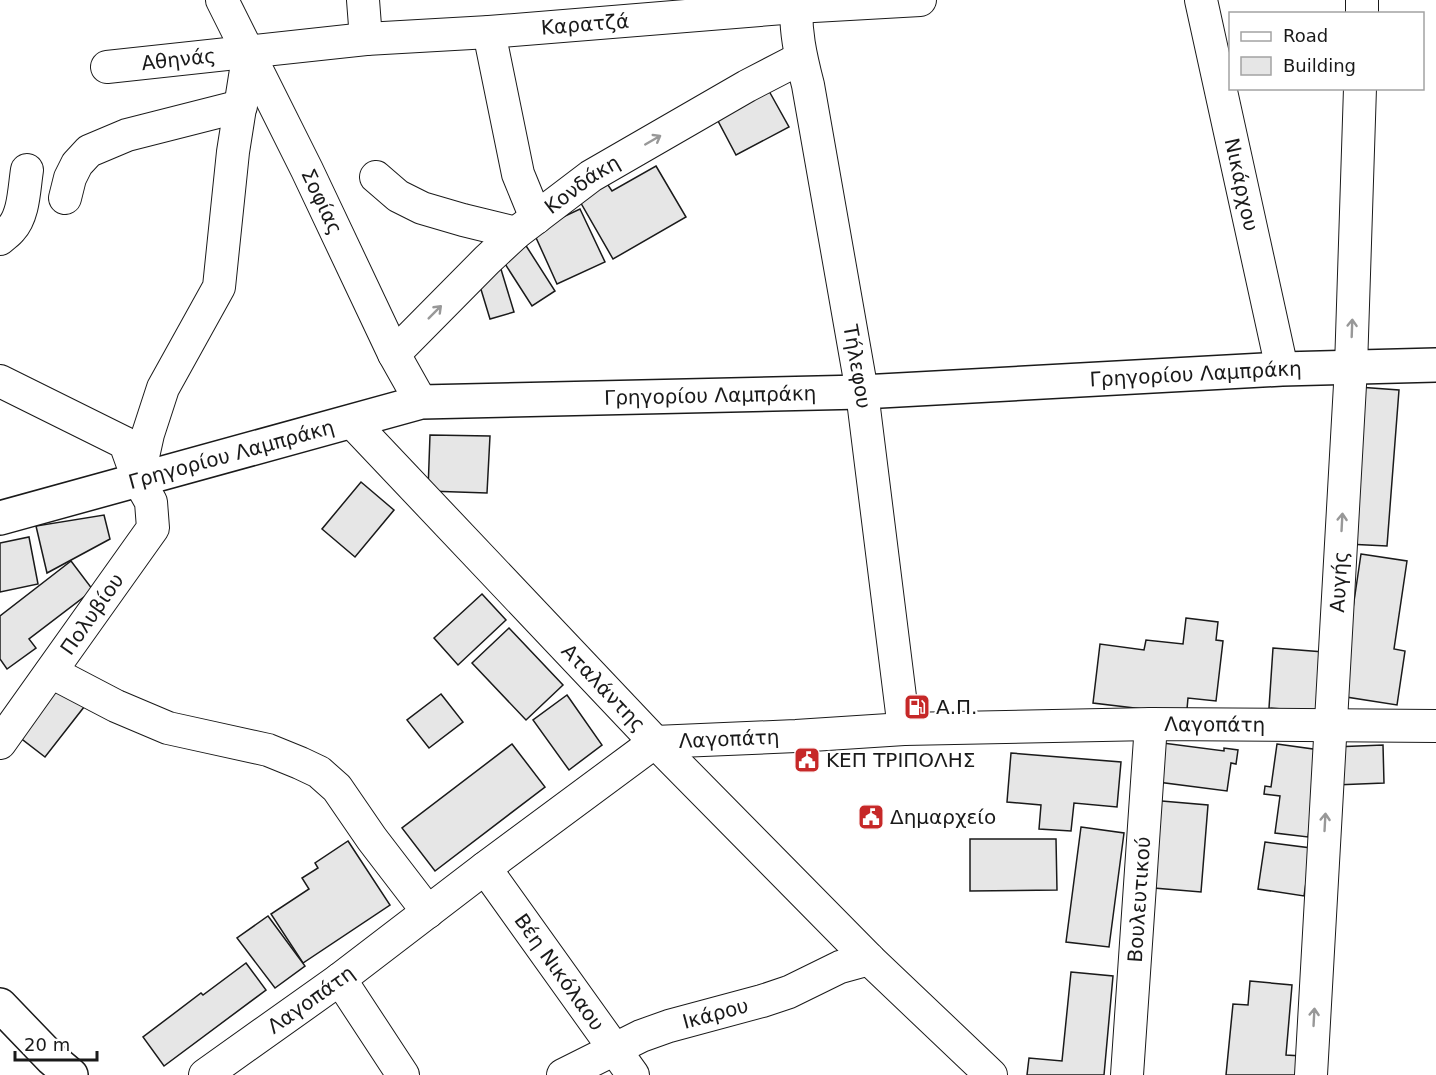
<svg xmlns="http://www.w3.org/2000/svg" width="1436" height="1075" viewBox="0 0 1436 1075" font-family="'DejaVu Sans',sans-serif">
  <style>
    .building { fill: #e6e6e6; stroke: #1a1a1a; stroke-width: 1.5 }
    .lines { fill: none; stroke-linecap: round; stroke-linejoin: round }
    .minor-casing { stroke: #1a1a1a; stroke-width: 34 }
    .major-casing { stroke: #1a1a1a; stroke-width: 36 }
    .minor { stroke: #fff; stroke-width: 32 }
    .major { stroke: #fff; stroke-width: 33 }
    .oneway { stroke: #989898 }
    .labels { text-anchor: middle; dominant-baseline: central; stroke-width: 4.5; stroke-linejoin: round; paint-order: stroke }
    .street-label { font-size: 20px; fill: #1a1a1a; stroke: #fff }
    .poi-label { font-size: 20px; fill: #1a1a1a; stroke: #fff; text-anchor: start }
  </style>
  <rect width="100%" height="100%" fill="#fff"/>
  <!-- building -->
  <g class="building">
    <path d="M769 91 789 127 736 155 717 119Z"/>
    <path d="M656 166 686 217 613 259 578 198 606 182 612 191Z"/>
    <path d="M580 209 605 262 557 284 533 231Z"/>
    <path d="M523 241 555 291 532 306 500 256Z"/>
    <path d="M500 266 514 312 490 319 476 273Z"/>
    <path d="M1358 387 1399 390 1387 546 1347 544Z"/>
    <path d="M430 435 490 436 487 493 428 491Z"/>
    <path d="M361 482 394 510 355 557 322 529Z"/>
    <path d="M104 515 110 539 47 573 36 526Z"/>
    <path d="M29 537 38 584 0 592V543Z"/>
    <path d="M1361 554 1407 561 1394 649 1405 651 1397 705 1340 696Z"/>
    <path d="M71 561 93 590 29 639 36 648 7 669 0 659V616Z"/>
    <path d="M482 594 506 620 458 665 434 638Z"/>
    <path d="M1186 618 1218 622 1216 640 1223 641 1216 701 1188 698 1186 720 1143 709 1093 703 1100 644 1144 650 1146 640 1183 644Z"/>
    <path d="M509 628 563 685 526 720 472 663Z"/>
    <path d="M1273 648 1324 652 1319 712 1269 708Z"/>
    <path d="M53 682 84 707 45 757 14 733Z"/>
    <path d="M441 694 463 722 429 748 407 720Z"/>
    <path d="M567 695 602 745 569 770 533 720Z"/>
    <path d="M1155 742 1224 751V748L1238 750 1236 764 1231 763 1227 791 1150 781Z"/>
    <path d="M512 744 545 787 435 871 402 828Z"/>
    <path d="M1277 744 1320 750 1308 837 1275 833 1280 796 1264 794 1265 786 1271 787Z"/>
    <path d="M1383 745 1384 783 1335 785 1333 747Z"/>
    <path d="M1011 753 1121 762 1117 807 1074 803 1071 831 1039 829 1041 805 1007 802Z"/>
    <path d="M1150 800 1208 805 1201 892 1142 887Z"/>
    <path d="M1081 827 1124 833 1109 947 1066 942Z"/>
    <path d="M970 839H1056L1057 890 970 891Z"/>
    <path d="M348 841 390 905 303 963 271 914 309 889 302 878 318 868 315 863Z"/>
    <path d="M1265 842 1311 848 1304 896 1258 889Z"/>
    <path d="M268 916 305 966 275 988 237 938Z"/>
    <path d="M246 963 266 990 164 1066 143 1037 201 993 203 995Z"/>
    <path d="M1071 972 1113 976 1104 1075H1027L1029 1058 1062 1061Z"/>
    <path d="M1250 981 1292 985 1286 1055 1302 1056 1301 1075H1226L1233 1004 1248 1005Z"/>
  </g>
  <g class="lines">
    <!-- minor casing -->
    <g class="minor-casing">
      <g id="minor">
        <path id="s1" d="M222 0 307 170 394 354 421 402"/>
        <path d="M363 0 366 39"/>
        <path id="s2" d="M797 0C794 28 801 58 808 85L862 392 904 729"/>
        <path id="s3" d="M1201 0 1282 369"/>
        <path d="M1362 14V0"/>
        <path d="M489 32 518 174 536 218"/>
        <path id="s4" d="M107 67 366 39 489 32 796 7 920 0"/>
        <path d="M376 177 398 196 422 208 463 220 516 233"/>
        <path d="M65 198 70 178 77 164 89 151 127 135 241 106"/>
        <path d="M0 239C3 236 8 233 11 229 24 215 24 189 27 170"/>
        <path id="s5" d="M394 354 487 260 516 233 591 176 747 86 801 58"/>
        <path d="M0 381 125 443 138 479 151 502 153 528 0 743"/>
        <path id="s6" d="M352 422 655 742 869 959 991 1075"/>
        <path d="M138 479 148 434 163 388 219 287 233 152 249 51"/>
        <path d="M51 672 116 706 168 728 268 750 300 763 319 772 337 788 372 839 428 912"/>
        <path id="s7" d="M485 868 633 1075"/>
        <path d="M340 979 403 1075"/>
        <path id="s8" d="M205 1075 340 979 485 868 655 742 796 736 904 729 1151 724 1436 726"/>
        <path id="s9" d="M563 1075 641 1036 669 1026 762 1001 789 992 840 967 869 959"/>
        <path id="s10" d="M1127 1075 1151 724"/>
        <path id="s11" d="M1311 1075 1351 367 1360 88"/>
      </g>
    </g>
    <!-- major casing -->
    <g class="major-casing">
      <g id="major">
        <path id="s12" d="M0 518 421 402 862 392 1282 369 1436 365"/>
        <path d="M0 1005 52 1059 71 1075"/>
      </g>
    </g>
    <!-- minor -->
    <use href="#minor" class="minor"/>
    <!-- major -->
    <use href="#major" class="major"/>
  </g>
  <!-- one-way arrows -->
  <defs><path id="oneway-shaft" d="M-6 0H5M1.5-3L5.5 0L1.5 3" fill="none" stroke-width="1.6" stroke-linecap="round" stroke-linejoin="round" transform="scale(1.5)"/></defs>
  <g class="oneway">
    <use href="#oneway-shaft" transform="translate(653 140) rotate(-30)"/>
    <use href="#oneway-shaft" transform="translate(435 312) rotate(-45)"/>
    <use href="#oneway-shaft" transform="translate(1352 328) rotate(-88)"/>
    <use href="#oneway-shaft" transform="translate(1342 522) rotate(-87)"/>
    <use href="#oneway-shaft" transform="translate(1325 822) rotate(-87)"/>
    <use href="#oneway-shaft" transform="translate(1314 1017) rotate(-87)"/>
  </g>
  <!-- icons -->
  <defs>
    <g id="fuel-square" transform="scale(1.35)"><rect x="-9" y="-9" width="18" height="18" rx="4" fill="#c62828" stroke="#fff"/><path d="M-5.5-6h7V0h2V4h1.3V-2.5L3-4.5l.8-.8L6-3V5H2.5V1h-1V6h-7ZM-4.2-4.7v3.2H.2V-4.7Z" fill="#fff"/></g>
    <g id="civic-square" transform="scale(1.35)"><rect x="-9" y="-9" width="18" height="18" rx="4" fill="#c62828" stroke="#fff"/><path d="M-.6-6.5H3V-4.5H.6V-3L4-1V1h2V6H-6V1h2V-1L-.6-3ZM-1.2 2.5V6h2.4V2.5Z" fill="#fff"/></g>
  </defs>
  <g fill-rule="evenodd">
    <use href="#fuel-square" x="917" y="707"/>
    <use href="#civic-square" x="807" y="760"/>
    <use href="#civic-square" x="871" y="817"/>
  </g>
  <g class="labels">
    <!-- street labels -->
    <g class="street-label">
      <text stroke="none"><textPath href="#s4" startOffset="480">Καρατζά</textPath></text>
      <text stroke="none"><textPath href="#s4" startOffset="72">Αθηνάς</textPath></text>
      <text stroke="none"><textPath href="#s3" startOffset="189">Νικάρχου</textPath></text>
      <text stroke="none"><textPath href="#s5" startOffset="254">Κονδάκη</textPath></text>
      <text stroke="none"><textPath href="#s1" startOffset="225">Σοφίας</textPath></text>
      <text stroke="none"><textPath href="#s2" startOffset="372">Τήλεφου</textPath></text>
      <text stroke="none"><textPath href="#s12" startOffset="1212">Γρηγορίου Λαμπράκη</textPath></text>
      <text stroke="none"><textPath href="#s12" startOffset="726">Γρηγορίου Λαμπράκη</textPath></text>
      <text stroke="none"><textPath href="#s12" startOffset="240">Γρηγορίου Λαμπράκη</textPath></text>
      <text stroke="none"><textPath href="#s11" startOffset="494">Αυγής</textPath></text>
      <text transform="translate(92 614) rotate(-55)">Πολυβίου</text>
      <text stroke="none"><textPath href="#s6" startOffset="366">Αταλάντης</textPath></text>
      <text stroke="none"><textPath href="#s8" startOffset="1120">Λαγοπάτη</textPath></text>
      <text stroke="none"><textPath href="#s8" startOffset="634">Λαγοπάτη</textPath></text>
      <text stroke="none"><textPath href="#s10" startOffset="176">Βουλευτικού</textPath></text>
      <text stroke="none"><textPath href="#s7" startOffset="128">Βέη Νικόλαου</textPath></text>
      <text stroke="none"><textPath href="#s8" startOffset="130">Λαγοπάτη</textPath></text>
      <text stroke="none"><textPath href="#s9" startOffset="165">Ικάρου</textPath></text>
    </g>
    <!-- poi labels -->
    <g class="poi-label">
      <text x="936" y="707">Α.Π.</text>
      <text x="826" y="760">ΚΕΠ ΤΡΙΠΟΛΗΣ</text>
      <text x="890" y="817">Δημαρχείο</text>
    </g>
  </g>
  <!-- legend -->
  <rect x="1229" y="12" width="195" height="78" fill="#ffffff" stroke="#a3a3a3" stroke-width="1.5"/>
  <rect x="1241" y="32" width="30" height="9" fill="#ffffff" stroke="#a3a3a3" stroke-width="1.5"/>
  <text x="1283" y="42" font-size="18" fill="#1a1a1a">Road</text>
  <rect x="1241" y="57" width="30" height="18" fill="#e6e6e6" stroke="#a3a3a3" stroke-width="1.5"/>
  <text x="1283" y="72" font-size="18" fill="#1a1a1a">Building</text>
  <!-- scale -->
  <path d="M15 1051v9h82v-9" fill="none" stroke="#1a1a1a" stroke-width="3"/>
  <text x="24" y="1051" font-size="18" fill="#1a1a1a" stroke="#ffffff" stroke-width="4.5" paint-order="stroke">20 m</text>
</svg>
